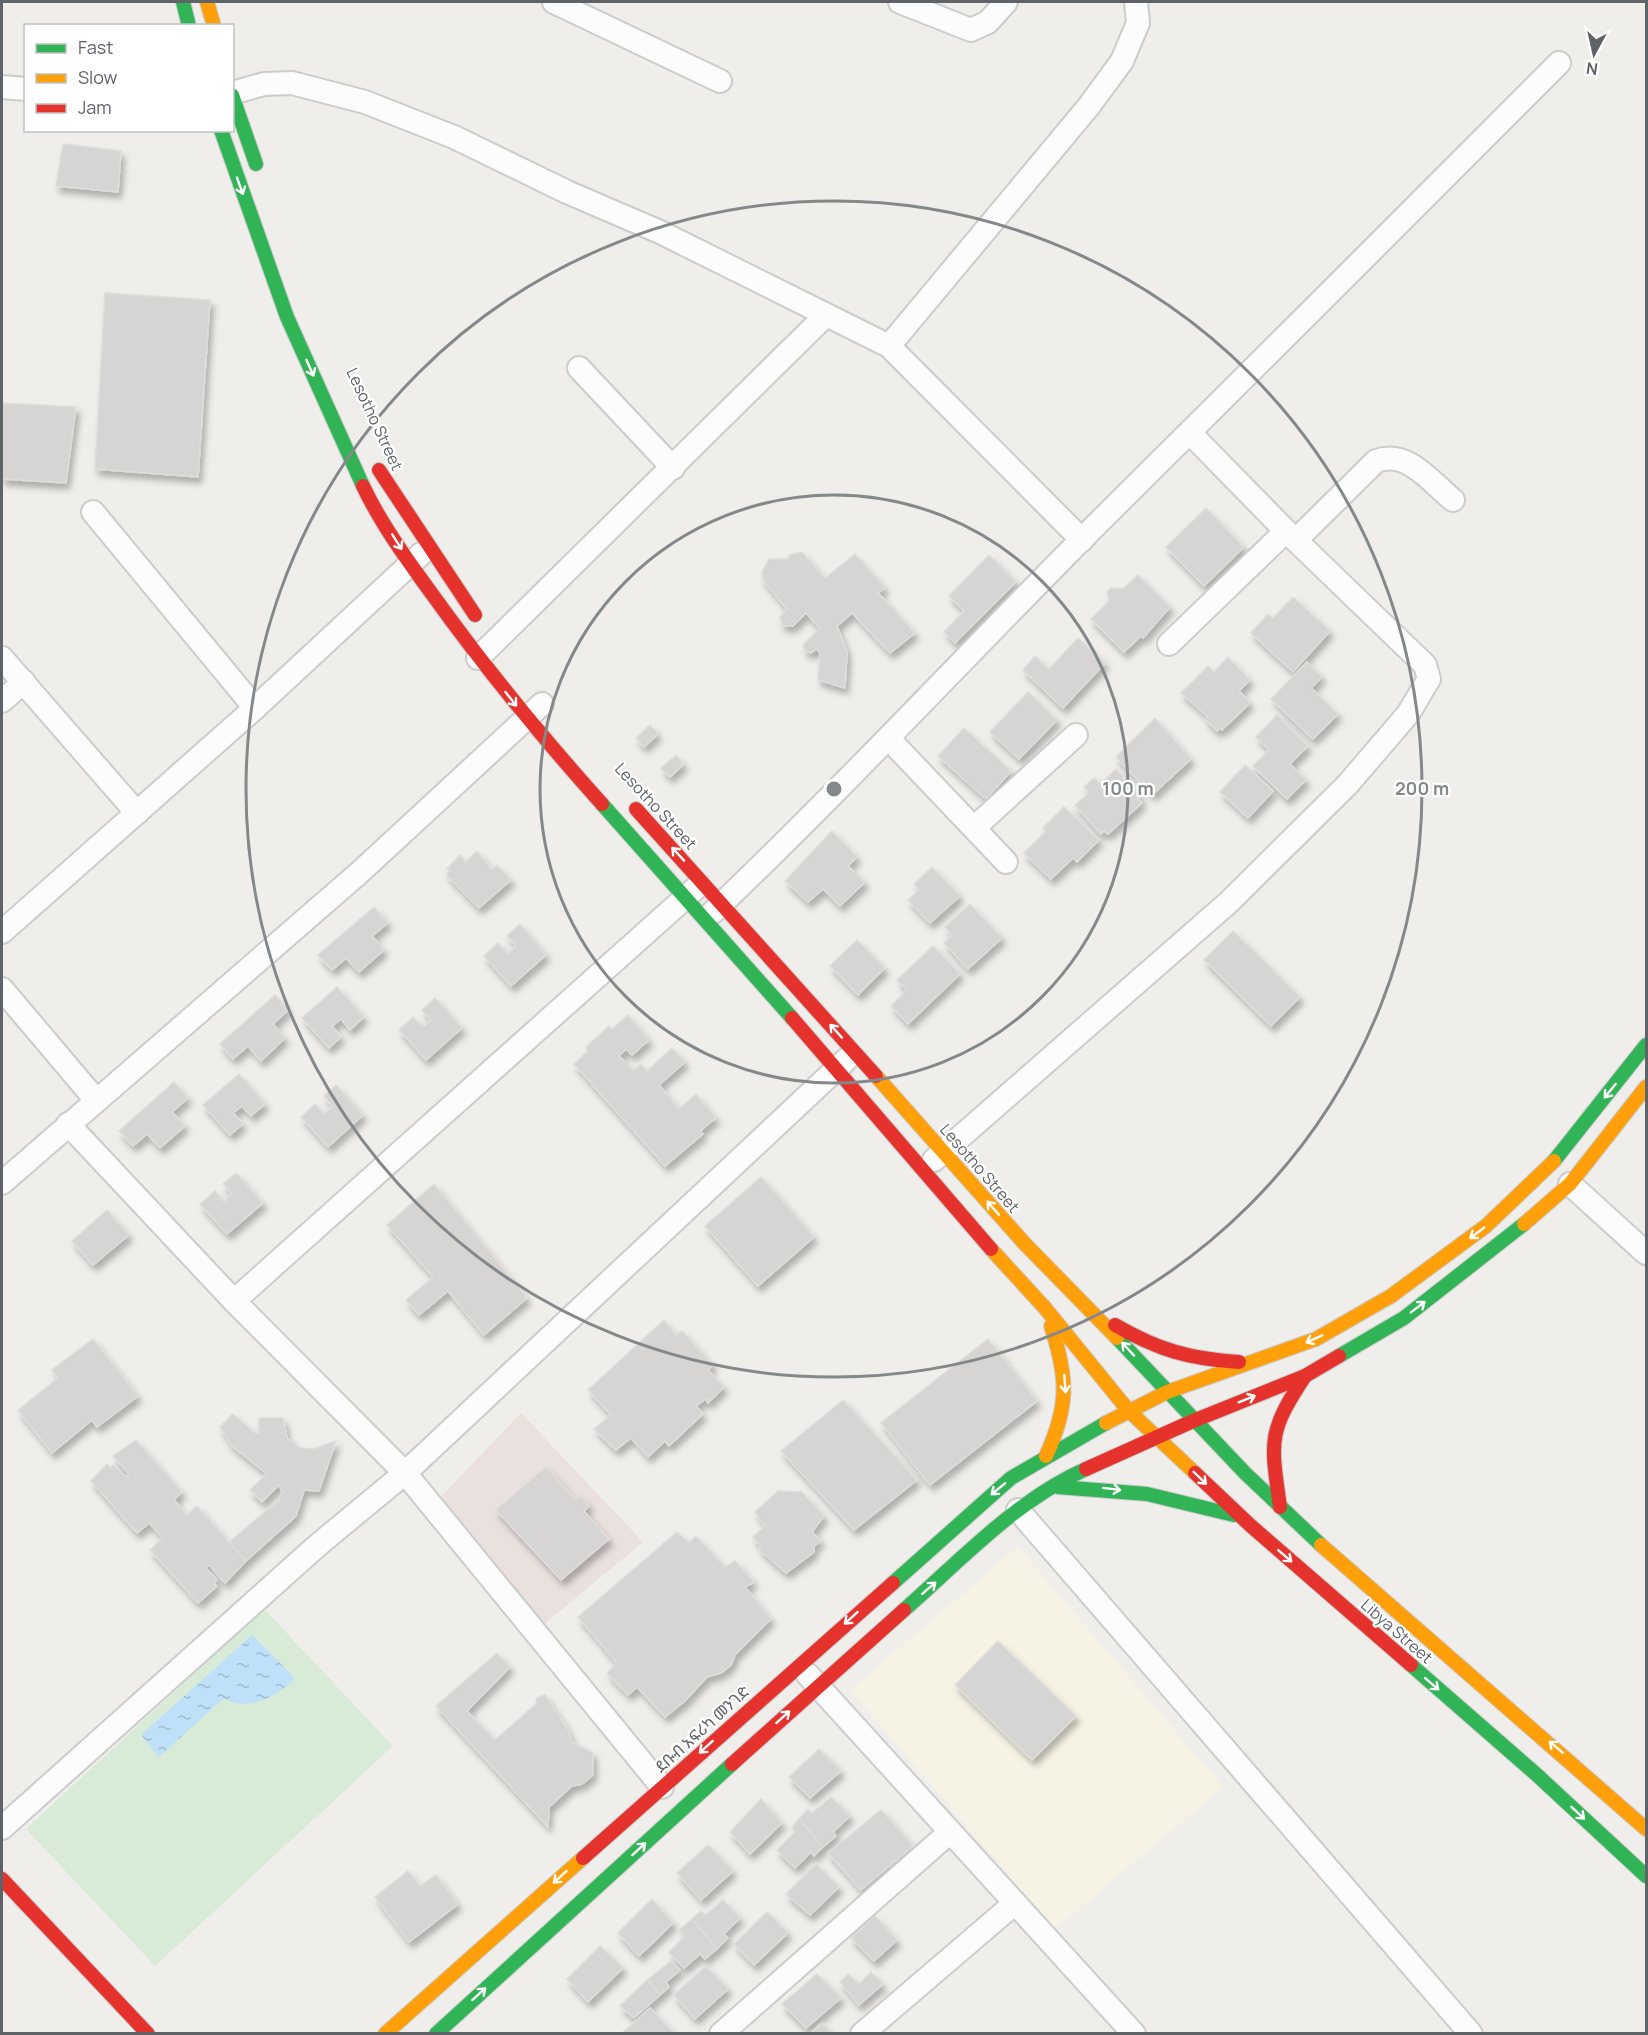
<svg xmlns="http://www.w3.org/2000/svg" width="1648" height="2035" viewBox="0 0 1648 2035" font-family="Manrope,'Noto Sans Ethiopic',sans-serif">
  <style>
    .commercial { fill: #f7f3e4 }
    .medical { fill: #eae0de }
    .park { fill: #d8ebd6 }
    .water { fill: url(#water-ripples) }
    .building { fill: #d6d5d3; stroke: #deddd9; stroke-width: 1.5; filter: url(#shadow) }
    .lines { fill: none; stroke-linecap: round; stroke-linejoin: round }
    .street-casing { stroke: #cbcccc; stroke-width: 26 }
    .fast-casing { stroke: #cacacb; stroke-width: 16 }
    .slow-casing { stroke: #cacacb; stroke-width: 16 }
    .jam-casing { stroke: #cacacb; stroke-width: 16 }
    .street { stroke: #fdfcfc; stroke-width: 22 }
    .fast { stroke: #30b455; stroke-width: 14 }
    .slow { stroke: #ff9f0a; stroke-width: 14 }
    .jam { stroke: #e5322d; stroke-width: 14 }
    .oneway { stroke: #fff }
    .ring { fill: none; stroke: #84888a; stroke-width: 3 }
    .labels { text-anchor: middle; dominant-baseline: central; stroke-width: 4.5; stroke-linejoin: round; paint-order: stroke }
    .street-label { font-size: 16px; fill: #5f6368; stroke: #fff }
    .centre { fill: #84888a; stroke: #fff; stroke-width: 3 }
    .ring-label { font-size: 18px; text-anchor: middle; font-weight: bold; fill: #84888a; stroke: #fff; stroke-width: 4.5; stroke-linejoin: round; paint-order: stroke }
  </style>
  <defs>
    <pattern id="water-ripples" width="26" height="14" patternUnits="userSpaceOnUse" patternTransform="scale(1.5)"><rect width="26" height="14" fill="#bfe0f9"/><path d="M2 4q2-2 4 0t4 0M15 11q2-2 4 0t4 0" fill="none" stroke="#9eb9cd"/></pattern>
    <filter id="shadow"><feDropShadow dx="3.5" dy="6" stdDeviation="3" flood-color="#0004"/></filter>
  </defs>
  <rect width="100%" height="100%" fill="#efeeea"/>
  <!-- commercial -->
  <path class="commercial" d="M1018 1547 1223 1787 1055 1929 850 1690Z"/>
  <!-- medical -->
  <path class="medical" d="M521 1413 643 1542 543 1625 437 1501Z"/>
  <!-- park -->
  <path class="park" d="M264 1609 393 1746 155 1966 26 1829Z"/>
  <!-- water -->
  <path class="water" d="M252 1635 295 1678C279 1696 246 1713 224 1698L159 1757 141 1735Z"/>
  <!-- building -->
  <g class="building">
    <path d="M63 144 121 151 118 192 56 186Z"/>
    <path d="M105 293 210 300 198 477 95 469Z"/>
    <path d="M2 403 76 407 66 483 2 479Z"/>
    <path d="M1206 508 1244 547 1204 586 1166 547Z"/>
    <path d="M802 552 825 578 855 554 885 588 878 593 915 633 890 653 852 613 837 626 847 652 845 688 818 680 820 653 817 649 811 653 805 651 803 645 820 628 806 613 793 626H783L780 617 787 609 763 580 762 572 769 559H787L790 555Z"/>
    <path d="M989 555 1016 582 955 643 944 632 964 611 949 596Z"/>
    <path d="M1138 575 1170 607 1143 638 1141 636 1124 652 1091 619 1109 601 1107 592 1111 588 1123 589Z"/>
    <path d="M1293 597 1330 631 1293 672 1251 633 1268 614 1273 618Z"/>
    <path d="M1078 638 1105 663 1063 708 1023 670 1035 656 1049 669Z"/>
    <path d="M1228 657 1250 680 1239 691 1250 703 1222 730 1220 728 1217 731 1205 719 1208 717 1181 693 1208 666 1214 672Z"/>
    <path d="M1307 662 1322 677 1311 688 1338 714 1313 739 1271 699Z"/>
    <path d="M1028 692 1057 720 1019 759 990 732Z"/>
    <path d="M1277 715 1308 746 1290 764 1306 780 1287 799 1253 766 1269 750 1256 737Z"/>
    <path d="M1155 718 1191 759 1152 795 1116 757Z"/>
    <path d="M650 725 658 734 644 747 636 738Z"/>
    <path d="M964 728 1011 771 986 799 938 756Z"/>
    <path d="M676 755 684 764 670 777 661 768Z"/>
    <path d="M1245 765 1273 791 1248 818 1220 792Z"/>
    <path d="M1116 769 1141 796 1138 798 1142 803 1108 834 1104 831 1101 834 1075 805 1089 793 1084 787 1094 778 1100 784Z"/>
    <path d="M1064 807 1099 840 1077 862 1073 858 1051 879 1024 853 1046 831 1043 828Z"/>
    <path d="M832 831 857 857 848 866 865 882 840 906 823 889 808 902 785 881Z"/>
    <path d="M477 851 492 870 497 865 511 880 479 908 447 875 449 871 447 869 460 855 466 862Z"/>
    <path d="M932 867 960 896 930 923 908 900 919 890 914 884Z"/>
    <path d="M970 904 1002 938 968 969 944 943 952 935 945 927Z"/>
    <path d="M374 907 388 923 372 936 384 950 359 972 346 958 332 970 318 955Z"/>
    <path d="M520 924 546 955 511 986 484 956 498 943 508 954 516 946 507 936Z"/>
    <path d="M1233 931 1300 997 1271 1026 1204 960Z"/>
    <path d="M857 940 885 968 858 995 830 966Z"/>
    <path d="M933 946 960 974 908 1024 891 1006 907 990 897 980Z"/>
    <path d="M337 987 364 1017 350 1030 341 1019 332 1026 341 1037 329 1048 302 1018Z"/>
    <path d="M275 995 288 1010 273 1024 285 1038 261 1061 248 1046 233 1059 220 1044Z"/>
    <path d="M435 998 462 1028 426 1060 399 1030 413 1017 423 1027 431 1020 422 1010Z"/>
    <path d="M628 1015 649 1040 632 1055 626 1049 619 1056 633 1070 641 1064 647 1071 672 1048 685 1062 659 1085 679 1109 696 1094 716 1118 700 1131 703 1134 665 1166 574 1064 588 1051 586 1047 609 1026 612 1029Z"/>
    <path d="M239 1074 265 1104 251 1116 242 1106 233 1113 243 1124 230 1135 203 1105Z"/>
    <path d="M174 1082 188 1098 172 1112 185 1126 160 1148 147 1134 133 1146 119 1131Z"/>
    <path d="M336 1085 363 1115 328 1147 301 1117 315 1104 324 1114 333 1107 324 1096Z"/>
    <path d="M236 1173 263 1203 227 1234 200 1204 215 1191 224 1202 232 1194 223 1184Z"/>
    <path d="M761 1177 814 1237 758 1286 705 1226Z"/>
    <path d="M434 1184 527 1298 484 1335 448 1291 419 1315 406 1300 433 1277 387 1225Z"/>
    <path d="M107 1210 129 1235 93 1265 72 1241Z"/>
    <path d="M664 1320 676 1335 682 1331 713 1365 708 1370 724 1387 708 1403 706 1399 696 1406 703 1414 669 1446 665 1441 648 1457 631 1438 616 1450 594 1429 611 1415 588 1390Z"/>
    <path d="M93 1339 138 1396 97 1427 92 1420 52 1453 18 1410 58 1378 52 1370Z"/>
    <path d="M988 1339 1037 1401 930 1485 881 1423Z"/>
    <path d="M843 1400 917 1480 854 1530 781 1451Z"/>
    <path d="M233 1414 255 1433H259V1418H283L287 1438 300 1448 313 1449 336 1441 319 1491 304 1490 296 1516 246 1561 229 1542 279 1500 282 1492 279 1485 262 1502 250 1490 267 1474 231 1445 226 1436 220 1427Z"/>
    <path d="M136 1440 182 1492 174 1500 187 1515 197 1506 246 1561 225 1583 209 1565 206 1568 217 1580 214 1583 217 1586 198 1603 150 1550 163 1538 149 1523 137 1533 91 1481 107 1464 111 1468 114 1465 126 1477 129 1474 113 1456Z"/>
    <path d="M546 1467 576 1500 581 1496 589 1506 584 1511 609 1539 561 1580 496 1510Z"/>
    <path d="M778 1491 802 1492 824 1516 812 1532 821 1541 814 1546V1552L786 1573 760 1550V1545L753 1537 765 1526 755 1512Z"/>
    <path d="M677 1532 689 1543 696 1536 725 1567 735 1561 754 1582 745 1587 771 1619 735 1655 731 1665 721 1673 707 1677 685 1701 665 1717 637 1687 628 1695 607 1673 617 1663 578 1617Z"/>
    <path d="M998 1641 1076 1716 1032 1760 955 1685Z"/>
    <path d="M497 1653 510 1667 467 1711 495 1740 536 1704 537 1698 545 1695 568 1730 572 1742 593 1753V1775L582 1784 572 1786 549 1807 548 1827 436 1706Z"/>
    <path d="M819 1749 841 1771 810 1798 789 1777Z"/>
    <path d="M831 1797 850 1816 833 1832 836 1836 823 1847 799 1819 808 1809 812 1813Z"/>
    <path d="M761 1799 782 1823 750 1854 730 1832Z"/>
    <path d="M881 1810 913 1846 861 1890 828 1853Z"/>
    <path d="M799 1819 823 1847 814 1856 811 1852 795 1868 777 1850 795 1832 792 1827Z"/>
    <path d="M708 1845 733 1871 701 1900 677 1873Z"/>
    <path d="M816 1864 839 1887 810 1915 786 1894Z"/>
    <path d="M408 1871 420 1886 436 1875 458 1904 409 1942 375 1897Z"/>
    <path d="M652 1899 673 1923 639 1956 618 1933Z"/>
    <path d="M723 1900 740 1918 724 1934 728 1938 717 1949 692 1919 701 1911 706 1915Z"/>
    <path d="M767 1912 788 1933 754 1965 734 1944Z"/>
    <path d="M875 1916 897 1940 874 1961 851 1938Z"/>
    <path d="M692 1919 717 1949 705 1959 700 1954 684 1968 669 1952 685 1936 679 1930Z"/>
    <path d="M600 1946 623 1968 588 2002 567 1979Z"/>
    <path d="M671 1961 680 1970 666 1982 669 1987 660 1995 647 1980Z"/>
    <path d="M706 1966 728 1989 695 2019 674 1995Z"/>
    <path d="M871 1972 883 1984 859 2005 840 1982 848 1974 859 1984Z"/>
    <path d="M817 1974 841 1998 806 2028 782 2004Z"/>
    <path d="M647 1980 660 1995 634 2018 620 2006Z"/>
    <path d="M650 2008 675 2034H621Z"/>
    <path d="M822 2023 830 2031 828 2034H810Z"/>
  </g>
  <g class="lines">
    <!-- street casing -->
    <g class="street-casing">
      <g id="street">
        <path d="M554 2 720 81"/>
        <path d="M900 2 971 30 988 22 1006 2"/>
        <path d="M2 87 26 89"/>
        <path d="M232 93 264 84 292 83 365 102 454 137 567 192 660 232 889 346 1082 540"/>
        <path d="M889 346 1089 106 1122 61 1138 23 1136 2"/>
        <path d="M579 368 673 468"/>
        <path d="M93 512 255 708"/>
        <path d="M1296 540 1376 461C1407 449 1431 482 1453 500"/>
        <path d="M1169 644 1286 531"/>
        <path d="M2 658 137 813"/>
        <path d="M478 658 826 315"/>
        <path d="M2 701 24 682"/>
        <path d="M889 739 1006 862"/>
        <path d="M974 828 1076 735"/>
        <path d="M713 912C840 791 959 663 1082 539 1241 381 1401 222 1559 63"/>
        <path d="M2 932 255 708 421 554"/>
        <path d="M2 989 95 1099"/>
        <path d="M68 1124 234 1301 405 1473 662 1787"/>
        <path d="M934 1160 1229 902 1348 784 1408 714 1429 679 1425 665 1286 531 1191 434"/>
        <path d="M2 1183 359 873 542 704"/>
        <path d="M1570 1184 1646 1253"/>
        <path d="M234 1301 696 888"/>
        <path d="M1018 1510 1471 2034"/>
        <path d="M808 1675 1134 2034"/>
        <path d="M2 1828 318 1545 405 1473 847 1059"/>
        <path d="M721 2034 950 1832"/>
        <path d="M862 2034 1015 1903"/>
      </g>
    </g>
    <!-- fast casing -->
    <g class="fast-casing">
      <g id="fast">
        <path d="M183 2 189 26"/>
        <path d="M232 95 256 164"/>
        <path d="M221 130 287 317 363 486"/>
        <path d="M602 804 792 1018"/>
        <path d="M1554 1161 1646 1045"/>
        <path d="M1117 1338 1245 1473 1321 1545"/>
        <path d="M1339 1356 1404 1318 1524 1224"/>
        <path d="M1058 1487 1147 1494 1234 1515"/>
        <path d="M893 1583 1011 1478 1106 1423"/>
        <path d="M904 1610C961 1560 1016 1500 1086 1469"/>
        <path d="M1411 1665 1537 1775 1646 1876"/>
        <path d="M436 2034 732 1764"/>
      </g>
    </g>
    <!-- slow casing -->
    <g class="slow-casing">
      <g id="slow">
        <path d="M207 2 214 26"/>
        <path d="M876 1076 1025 1244 1117 1338"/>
        <path d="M1524 1224 1570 1184 1646 1087"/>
        <path d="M991 1249 1045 1308 1128 1410 1195 1473"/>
        <path d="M1106 1423 1167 1392 1316 1339 1391 1296 1486 1226 1554 1161"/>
        <path d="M1046 1456C1069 1406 1068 1378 1051 1326"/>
        <path d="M1321 1545 1646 1829"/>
        <path d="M385 2034 583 1858"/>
      </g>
    </g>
    <!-- jam casing -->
    <g class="jam-casing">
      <g id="jam">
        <path d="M379 470 475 615"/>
        <path d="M363 486C381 524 408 561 432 594 485 668 542 737 602 804"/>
        <path d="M636 809 876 1076"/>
        <path d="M792 1018 991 1249"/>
        <path d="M1115 1325C1158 1350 1190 1359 1239 1362"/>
        <path d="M1086 1469 1193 1421 1305 1376 1339 1356"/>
        <path d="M1195 1473 1251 1526 1411 1665"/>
        <path d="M1280 1507C1271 1442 1267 1433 1305 1376"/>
        <path d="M732 1764 904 1610"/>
        <path d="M583 1858 893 1583"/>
        <path d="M2 1879 148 2034"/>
      </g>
    </g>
    <!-- street -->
    <use href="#street" class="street"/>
    <!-- fast -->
    <use href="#fast" class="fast"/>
    <!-- slow -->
    <use href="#slow" class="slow"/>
    <!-- jam -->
    <use href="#jam" class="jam"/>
  </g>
  <!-- one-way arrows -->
  <defs><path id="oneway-shaft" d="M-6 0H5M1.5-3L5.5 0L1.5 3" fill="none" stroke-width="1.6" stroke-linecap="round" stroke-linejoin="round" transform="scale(1.5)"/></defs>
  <g class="oneway">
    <use href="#oneway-shaft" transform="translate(240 186) rotate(70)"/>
    <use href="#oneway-shaft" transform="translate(310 368) rotate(66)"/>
    <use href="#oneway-shaft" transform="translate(397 542) rotate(58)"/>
    <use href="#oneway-shaft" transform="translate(511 699) rotate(52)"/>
    <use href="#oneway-shaft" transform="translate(678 854) rotate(-133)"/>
    <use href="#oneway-shaft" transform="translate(836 1031) rotate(-132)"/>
    <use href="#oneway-shaft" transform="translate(1610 1091) rotate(129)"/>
    <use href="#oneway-shaft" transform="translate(993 1208) rotate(-131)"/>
    <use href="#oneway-shaft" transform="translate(1477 1233) rotate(143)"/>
    <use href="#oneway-shaft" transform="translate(1418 1307) rotate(-37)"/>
    <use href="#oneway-shaft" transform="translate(1314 1339) rotate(156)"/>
    <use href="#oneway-shaft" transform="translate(1128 1349) rotate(-133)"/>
    <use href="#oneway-shaft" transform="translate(1065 1384) rotate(86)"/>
    <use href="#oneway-shaft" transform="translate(1247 1399) rotate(-22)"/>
    <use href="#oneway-shaft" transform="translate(1200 1478) rotate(44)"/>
    <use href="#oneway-shaft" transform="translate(998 1489) rotate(141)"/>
    <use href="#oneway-shaft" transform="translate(1112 1489) rotate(7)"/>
    <use href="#oneway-shaft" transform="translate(1285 1556) rotate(41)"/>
    <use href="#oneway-shaft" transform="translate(929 1588) rotate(-41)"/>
    <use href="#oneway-shaft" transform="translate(851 1618) rotate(138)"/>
    <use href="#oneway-shaft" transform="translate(1432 1684) rotate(41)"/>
    <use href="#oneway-shaft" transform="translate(783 1717) rotate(-42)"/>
    <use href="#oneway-shaft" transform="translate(706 1747) rotate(138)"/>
    <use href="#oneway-shaft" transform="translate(1556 1747) rotate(-139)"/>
    <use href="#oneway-shaft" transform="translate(1578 1813) rotate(43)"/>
    <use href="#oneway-shaft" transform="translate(639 1849) rotate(-42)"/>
    <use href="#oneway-shaft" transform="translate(560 1877) rotate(138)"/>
    <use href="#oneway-shaft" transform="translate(479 1994) rotate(-42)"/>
  </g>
  <!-- distance rings -->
  <g class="ring">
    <circle cx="834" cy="789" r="294"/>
    <circle cx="834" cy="789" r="588"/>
  </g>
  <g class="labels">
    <!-- street labels -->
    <g class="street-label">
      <text transform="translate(375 419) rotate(65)">Lesotho Street</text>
      <text transform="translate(656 806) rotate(47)">Lesotho Street</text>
      <text transform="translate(980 1168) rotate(49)">Lesotho Street</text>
      <text transform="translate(1397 1631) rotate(41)">Libya Street</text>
      <text transform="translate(702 1729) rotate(-42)">ደቡብ አፍሪካ መንገድ</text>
    </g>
  </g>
  <circle cx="834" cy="789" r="9" class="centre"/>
  <g class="ring-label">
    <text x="1128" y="795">100 m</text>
    <text x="1422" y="795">200 m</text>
  </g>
  <!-- border -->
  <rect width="1648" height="2035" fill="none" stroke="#5f6368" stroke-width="6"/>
  <!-- legend -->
  <rect x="24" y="24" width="210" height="108" fill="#ffffff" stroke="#bfc1c3" stroke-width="1.5"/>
  <rect x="36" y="44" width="30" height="9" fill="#30b455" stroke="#bfc1c3" stroke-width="1.5"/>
  <text x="78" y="54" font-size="18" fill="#5f6368">Fast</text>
  <rect x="36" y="74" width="30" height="9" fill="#ff9f0a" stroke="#bfc1c3" stroke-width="1.5"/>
  <text x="78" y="84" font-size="18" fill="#5f6368">Slow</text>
  <rect x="36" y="104" width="30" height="9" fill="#e5322d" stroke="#bfc1c3" stroke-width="1.5"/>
  <text x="78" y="114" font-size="18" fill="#5f6368">Jam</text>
  <!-- north arrow -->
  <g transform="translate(1594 54) rotate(188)" stroke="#ffffff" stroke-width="4.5" paint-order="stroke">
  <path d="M0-4.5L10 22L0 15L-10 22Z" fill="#5f6368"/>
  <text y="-9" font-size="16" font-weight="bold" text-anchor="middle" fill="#5f6368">N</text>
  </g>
</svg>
